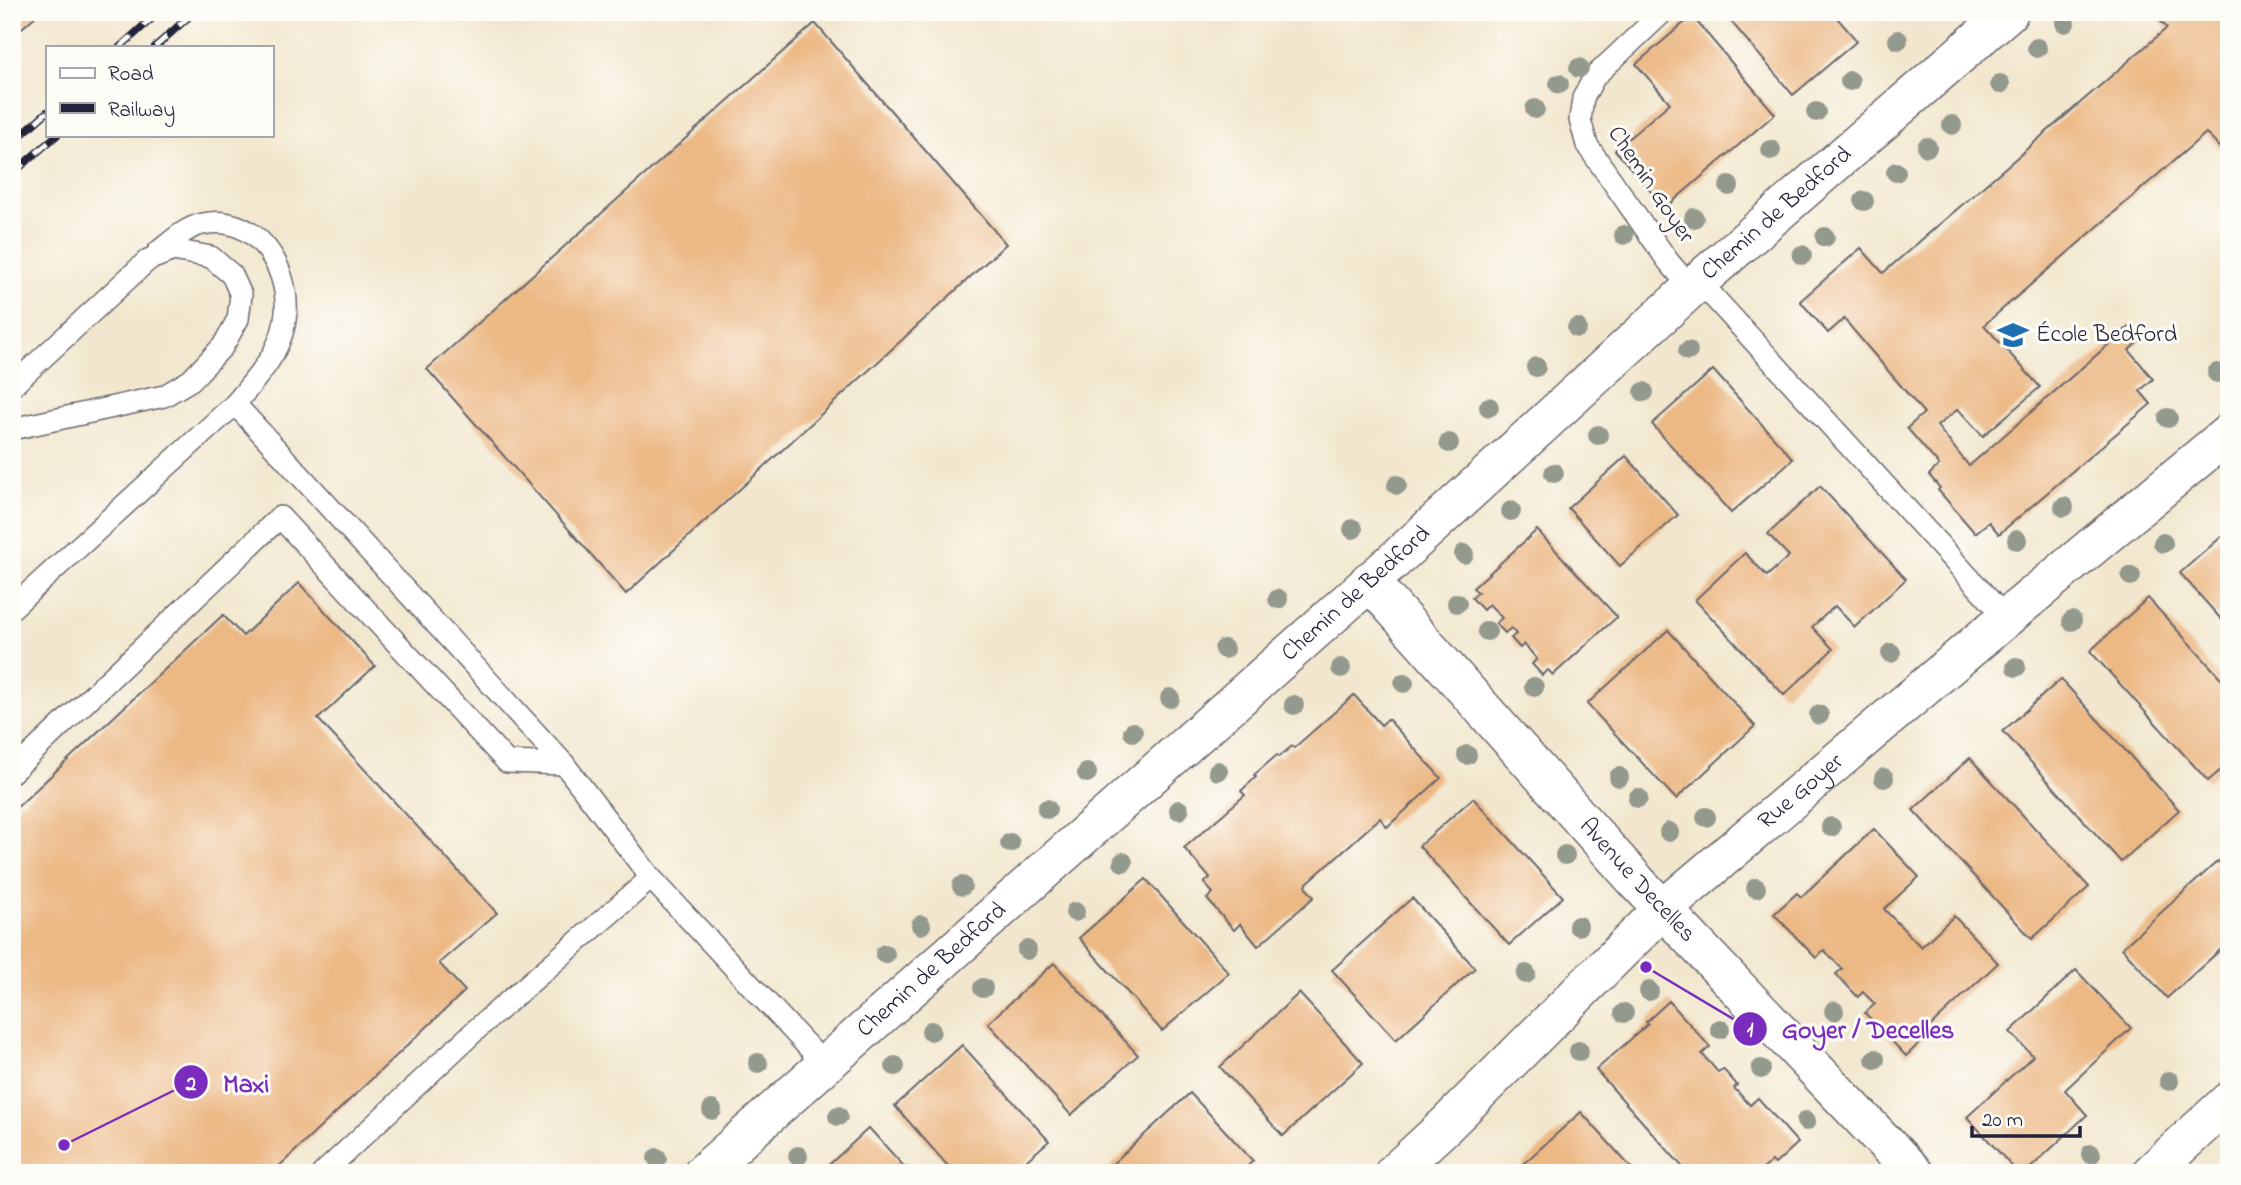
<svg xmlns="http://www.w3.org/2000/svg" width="2241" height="1185" viewBox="0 0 2241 1185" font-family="'Indie Flower',sans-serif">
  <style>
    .building { fill: #ecb884 }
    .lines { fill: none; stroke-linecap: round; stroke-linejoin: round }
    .lane-casing { stroke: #6b676e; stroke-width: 24 }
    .street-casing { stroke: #6b676e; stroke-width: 41 }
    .lane { stroke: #fff; stroke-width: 21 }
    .street { stroke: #fff; stroke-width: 38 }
    .rail-casing { stroke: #22223b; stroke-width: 8 }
    .rail { stroke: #fdfcf7; stroke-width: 5; stroke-dasharray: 16; stroke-linecap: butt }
    .tree { fill: #93998d }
    .labels { text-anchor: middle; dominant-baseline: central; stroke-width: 6; stroke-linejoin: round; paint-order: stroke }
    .street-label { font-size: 24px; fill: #22223b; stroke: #fdfcf7 }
    .poi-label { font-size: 24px; fill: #22223b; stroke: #fdfcf7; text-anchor: start }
    .leader { fill: none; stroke: #7b2cbf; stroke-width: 2.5 }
    .callout-dot { fill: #7b2cbf; stroke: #fdfcf7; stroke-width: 2.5 }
    .mark-label { font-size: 21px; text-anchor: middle; font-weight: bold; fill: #fff }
    .callout-label { font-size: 26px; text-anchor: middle; font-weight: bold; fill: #7b2cbf; stroke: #fdfcf7; stroke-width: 6; stroke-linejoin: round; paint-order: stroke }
  </style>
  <rect width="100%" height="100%" fill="#fdfcf7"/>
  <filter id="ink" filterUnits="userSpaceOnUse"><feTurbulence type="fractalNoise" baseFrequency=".0143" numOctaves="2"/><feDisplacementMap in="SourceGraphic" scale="14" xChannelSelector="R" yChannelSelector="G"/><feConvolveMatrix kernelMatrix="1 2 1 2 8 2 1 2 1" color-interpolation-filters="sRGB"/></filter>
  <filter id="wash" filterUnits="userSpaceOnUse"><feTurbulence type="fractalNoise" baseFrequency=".00686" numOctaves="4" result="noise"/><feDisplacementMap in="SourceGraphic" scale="28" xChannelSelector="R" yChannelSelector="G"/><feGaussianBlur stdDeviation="1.57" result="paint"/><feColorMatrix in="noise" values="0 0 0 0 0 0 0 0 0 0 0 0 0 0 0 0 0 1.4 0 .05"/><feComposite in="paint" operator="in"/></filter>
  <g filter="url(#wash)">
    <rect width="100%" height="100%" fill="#f2e7ce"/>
    <g id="blocks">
      <!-- building -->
      <g class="building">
        <path d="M12 12H40L12 37Z"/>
        <path d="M1723 12H1832L1857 41 1793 95Z"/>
        <path d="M2152 12H2229V158L2206 133 1984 325 2040 387 1983 436 1958 409 1937 426 1969 466 2131 325 2142 338 2129 350 2153 379 2140 391 2151 404 1999 534 1989 522 1975 533 1938 490 1940 488 1929 475 1939 465 1907 428 1924 413 1844 319 1828 333 1800 301 1861 248 1883 273 2167 28Z"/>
        <path d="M1692 16 1775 114 1665 208 1615 150 1670 103 1636 64Z"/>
        <path d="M815 23 1006 244 626 594 427 369Z"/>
        <path d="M1713 370 1793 459 1731 513 1652 424Z"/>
        <path d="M1626 456 1678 515 1620 566 1568 508Z"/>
        <path d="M1820 486 1906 579 1855 627 1835 606 1812 627 1833 649 1784 695 1695 600 1745 553 1767 576 1789 556 1768 534Z"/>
        <path d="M1537 530 1617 617 1553 675 1548 670 1542 675 1532 664 1537 659 1524 644 1520 648 1511 638 1516 634 1511 628 1505 633 1496 623 1502 618 1489 604 1483 610 1472 598 1478 592 1473 588Z"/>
        <path d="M2229 530V628L2180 573Z"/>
        <path d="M299 583 375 666 318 719 497 913 439 963 465 991 272 1173H12V812L223 615 243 636Z"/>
        <path d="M2148 598 2229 687V763L2208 781 2090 651Z"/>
        <path d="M1668 630 1755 726 1676 799 1587 704Z"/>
        <path d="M2061 679 2179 810 2121 862 2003 731Z"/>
        <path d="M1354 695 1381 725 1388 719 1441 778 1387 827 1380 818 1307 883 1306 888 1314 897 1258 946 1240 924 1234 930 1207 899 1213 893 1204 883 1210 878 1184 848 1245 795 1241 791 1256 777 1254 775 1277 755 1279 757 1292 746 1294 748Z"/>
        <path d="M1970 758 2089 887 2032 939 1913 810Z"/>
        <path d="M1473 798 1563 897 1509 945 1419 846Z"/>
        <path d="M1874 829 1919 877 1884 909 1921 947 1954 916 1998 963 1924 1032 1928 1035 1906 1056 1865 1013 1875 1004 1863 992 1858 997 1836 974 1842 969 1824 950 1816 958 1774 914 1797 893 1801 897Z"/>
        <path d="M2218 861 2229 873V942L2167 998 2122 948Z"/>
        <path d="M1146 879 1229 973 1162 1031 1079 938Z"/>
        <path d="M1412 898 1475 968 1396 1040 1332 970Z"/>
        <path d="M1054 963 1138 1055 1071 1115 988 1023Z"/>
        <path d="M2076 970 2131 1028 2065 1090 2087 1115 2025 1173H2018L1967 1117 2033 1056 2010 1032Z"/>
        <path d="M1299 993 1363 1063 1283 1136 1220 1067Z"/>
        <path d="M1669 1001 1710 1047 1702 1054 1718 1072 1723 1069 1737 1085 1734 1088 1750 1105 1758 1098 1798 1143 1775 1164 1772 1161 1759 1173H1688L1596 1070 1648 1024 1646 1022Z"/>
        <path d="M962 1045 1049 1141 1012 1173H954L895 1106Z"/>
        <path d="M1190 1093 1253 1161 1240 1173H1116L1110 1166Z"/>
        <path d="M1581 1112 1636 1173H1529L1522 1165Z"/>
        <path d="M869 1128 910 1173H820Z"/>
      </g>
    </g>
  </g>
  <g filter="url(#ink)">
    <use href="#blocks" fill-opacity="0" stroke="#6b676e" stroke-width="2"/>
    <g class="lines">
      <!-- lane casing -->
      <g class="lane-casing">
        <g id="lane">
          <path d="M1663 12 1595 76 1583 98 1580 120 1587 145 1668 261 1691 288"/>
          <path d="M158 252C171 242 186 227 203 224 254 213 289 265 286 312 284 349 258 376 235 404"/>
          <path d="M1699 281 2006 618"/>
          <path d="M12 386 148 260 173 250 211 257 232 275 241 295 238 319 223 346 191 380 164 396 12 429"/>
          <path d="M12 608 235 404 564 764 651 878 825 1065"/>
          <path d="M12 772 280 517 507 762 564 764"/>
          <path d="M323 1173 479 1027 651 878"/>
        </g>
      </g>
      <!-- street casing -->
      <g class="street-casing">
        <g id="street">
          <path id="s1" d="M1369 581 1637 882 1914 1173"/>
          <path id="s2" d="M703 1173 1399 556 1699 281 2009 12"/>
          <path id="s3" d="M1394 1173 1446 1125 1663 909 2006 618 2229 433"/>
          <path d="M2151 1173 2229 1101"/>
        </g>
      </g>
      <!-- lane -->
      <use href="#lane" class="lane"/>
      <!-- street -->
      <use href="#street" class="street"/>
      <!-- rail casing -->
      <g class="rail-casing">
        <g id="rail">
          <path d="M120 47 159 12"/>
          <path d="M155 47 194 12"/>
          <path d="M12 143 47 112"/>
          <path d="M12 174 57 135"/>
        </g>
      </g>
      <!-- rail -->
      <use href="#rail" class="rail"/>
    </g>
    <!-- trees -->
    <g class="tree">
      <circle cx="2065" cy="23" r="10"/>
      <circle cx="1898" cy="40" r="10"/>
      <circle cx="2037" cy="48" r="10"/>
      <circle cx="1579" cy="68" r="10"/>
      <circle cx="1850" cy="81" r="10"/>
      <circle cx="1559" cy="84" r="10"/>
      <circle cx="2000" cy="84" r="10"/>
      <circle cx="1535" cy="109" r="10"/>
      <circle cx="1816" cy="112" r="10"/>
      <circle cx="1952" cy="125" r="10"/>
      <circle cx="1927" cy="147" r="10"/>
      <circle cx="1771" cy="150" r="10"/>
      <circle cx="1896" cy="172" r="10"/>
      <circle cx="1729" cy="186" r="10"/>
      <circle cx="1864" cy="201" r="10"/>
      <circle cx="1694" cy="218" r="10"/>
      <circle cx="1624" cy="235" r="10"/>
      <circle cx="1825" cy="237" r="10"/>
      <circle cx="1802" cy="255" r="10"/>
      <circle cx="1577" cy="328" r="10"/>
      <circle cx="1688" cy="351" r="10"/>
      <circle cx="1536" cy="367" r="10"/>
      <circle cx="2217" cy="373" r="10"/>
      <circle cx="1644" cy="392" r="10"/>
      <circle cx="1489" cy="407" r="10"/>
      <circle cx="2168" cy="418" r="10"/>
      <circle cx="1598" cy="435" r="10"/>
      <circle cx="1449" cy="443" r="10"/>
      <circle cx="1554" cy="473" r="10"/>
      <circle cx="1397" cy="485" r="10"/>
      <circle cx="2064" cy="507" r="10"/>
      <circle cx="1511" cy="511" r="10"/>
      <circle cx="1353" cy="529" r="10"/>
      <circle cx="2017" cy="540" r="10"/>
      <circle cx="2163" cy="543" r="10"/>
      <circle cx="1464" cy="554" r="10"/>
      <circle cx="2131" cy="576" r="10"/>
      <circle cx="1278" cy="599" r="10"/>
      <circle cx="1457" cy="603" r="10"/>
      <circle cx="2072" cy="621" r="10"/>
      <circle cx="1487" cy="631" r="10"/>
      <circle cx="1224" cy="649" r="10"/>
      <circle cx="1891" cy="653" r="10"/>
      <circle cx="2016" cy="667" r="10"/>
      <circle cx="1341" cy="668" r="10"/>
      <circle cx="1404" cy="683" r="10"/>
      <circle cx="1534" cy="687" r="10"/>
      <circle cx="1170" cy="698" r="10"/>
      <circle cx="1294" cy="705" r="10"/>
      <circle cx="1819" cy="715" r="10"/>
      <circle cx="1133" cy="732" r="10"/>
      <circle cx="1467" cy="755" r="10"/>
      <circle cx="1218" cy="771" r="10"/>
      <circle cx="1087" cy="773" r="10"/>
      <circle cx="1619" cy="777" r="10"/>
      <circle cx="1884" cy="778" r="10"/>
      <circle cx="1638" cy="798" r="10"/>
      <circle cx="1047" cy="809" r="10"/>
      <circle cx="1179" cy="810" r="10"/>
      <circle cx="1706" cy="817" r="10"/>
      <circle cx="1831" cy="827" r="10"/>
      <circle cx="1669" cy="832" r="10"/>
      <circle cx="1010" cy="843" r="10"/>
      <circle cx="1565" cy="855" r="10"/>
      <circle cx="1123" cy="862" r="10"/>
      <circle cx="962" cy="886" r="10"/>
      <circle cx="1756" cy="888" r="10"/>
      <circle cx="1075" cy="912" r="10"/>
      <circle cx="921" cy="925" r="10"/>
      <circle cx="1578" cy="926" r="10"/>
      <circle cx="1027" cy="950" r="10"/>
      <circle cx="885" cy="954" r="10"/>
      <circle cx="1526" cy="974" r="10"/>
      <circle cx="983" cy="988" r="10"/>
      <circle cx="1649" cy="991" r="10"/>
      <circle cx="1834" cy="1011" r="10"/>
      <circle cx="1624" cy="1013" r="10"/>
      <circle cx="1720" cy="1029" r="10"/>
      <circle cx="931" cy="1031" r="10"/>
      <circle cx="1579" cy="1051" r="10"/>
      <circle cx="1875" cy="1059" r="10"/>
      <circle cx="758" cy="1063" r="10"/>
      <circle cx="895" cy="1066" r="10"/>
      <circle cx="1761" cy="1069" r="10"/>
      <circle cx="2169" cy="1081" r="10"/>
      <circle cx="712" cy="1110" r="10"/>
      <circle cx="838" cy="1116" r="10"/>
      <circle cx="1806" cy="1121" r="10"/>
      <circle cx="2091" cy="1154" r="10"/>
      <circle cx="798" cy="1156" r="10"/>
      <circle cx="657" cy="1158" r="10"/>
    </g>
  </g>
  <!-- icons -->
  <defs>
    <g id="school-bare" transform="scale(2.415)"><path d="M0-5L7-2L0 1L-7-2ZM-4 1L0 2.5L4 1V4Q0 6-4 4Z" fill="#1f6fb2" stroke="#fdfcf7" stroke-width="2.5" paint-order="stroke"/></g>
  </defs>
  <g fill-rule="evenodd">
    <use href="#school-bare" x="2013" y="335"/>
  </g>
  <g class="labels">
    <!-- street labels -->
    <g class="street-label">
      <text transform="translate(1650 185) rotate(56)">Chemin Goyer</text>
      <text stroke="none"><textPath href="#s2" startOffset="1440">Chemin de Bedford</textPath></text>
      <text stroke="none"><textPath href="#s2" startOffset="873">Chemin de Bedford</textPath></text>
      <text stroke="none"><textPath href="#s3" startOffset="558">Rue Goyer</textPath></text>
      <text stroke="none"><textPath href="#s1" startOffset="402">Avenue Decelles</textPath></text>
      <text stroke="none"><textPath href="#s2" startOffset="306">Chemin de Bedford</textPath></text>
    </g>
    <!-- poi labels -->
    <g class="poi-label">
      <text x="2036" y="335">École Bedford</text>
    </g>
  </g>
  <!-- callouts -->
  <path class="leader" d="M1646 967L1750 1029M64 1145L191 1082"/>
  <g class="callout-dot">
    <circle cx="1646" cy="967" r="7"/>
    <circle cx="64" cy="1145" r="7"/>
    <circle cx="1750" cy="1029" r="18"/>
    <circle cx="191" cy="1082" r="18"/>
  </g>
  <g class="mark-label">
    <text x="1750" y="1036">1</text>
    <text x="191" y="1090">2</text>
  </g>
  <g class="callout-label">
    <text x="1868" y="1038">Goyer / Decelles</text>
    <text x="246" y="1092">Maxi</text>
  </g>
  <!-- margin -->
  <rect width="2241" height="1185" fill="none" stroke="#fdfcf7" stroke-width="42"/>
  <!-- legend -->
  <rect x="46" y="46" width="228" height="91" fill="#fdfcf7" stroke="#a5a5ac" stroke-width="2"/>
  <rect x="60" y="68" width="35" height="10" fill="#ffffff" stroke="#a5a5ac" stroke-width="2"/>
  <text x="108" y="80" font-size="21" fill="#22223b">Road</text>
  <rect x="60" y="103" width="35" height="10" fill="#22223b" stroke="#a5a5ac" stroke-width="2"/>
  <text x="108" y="116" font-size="21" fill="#22223b">Railway</text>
  <!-- scale -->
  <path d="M1972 1126v10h108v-10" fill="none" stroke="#22223b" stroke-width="3.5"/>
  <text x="1982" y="1126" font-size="21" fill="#22223b" stroke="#fdfcf7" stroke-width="5" paint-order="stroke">20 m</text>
</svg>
